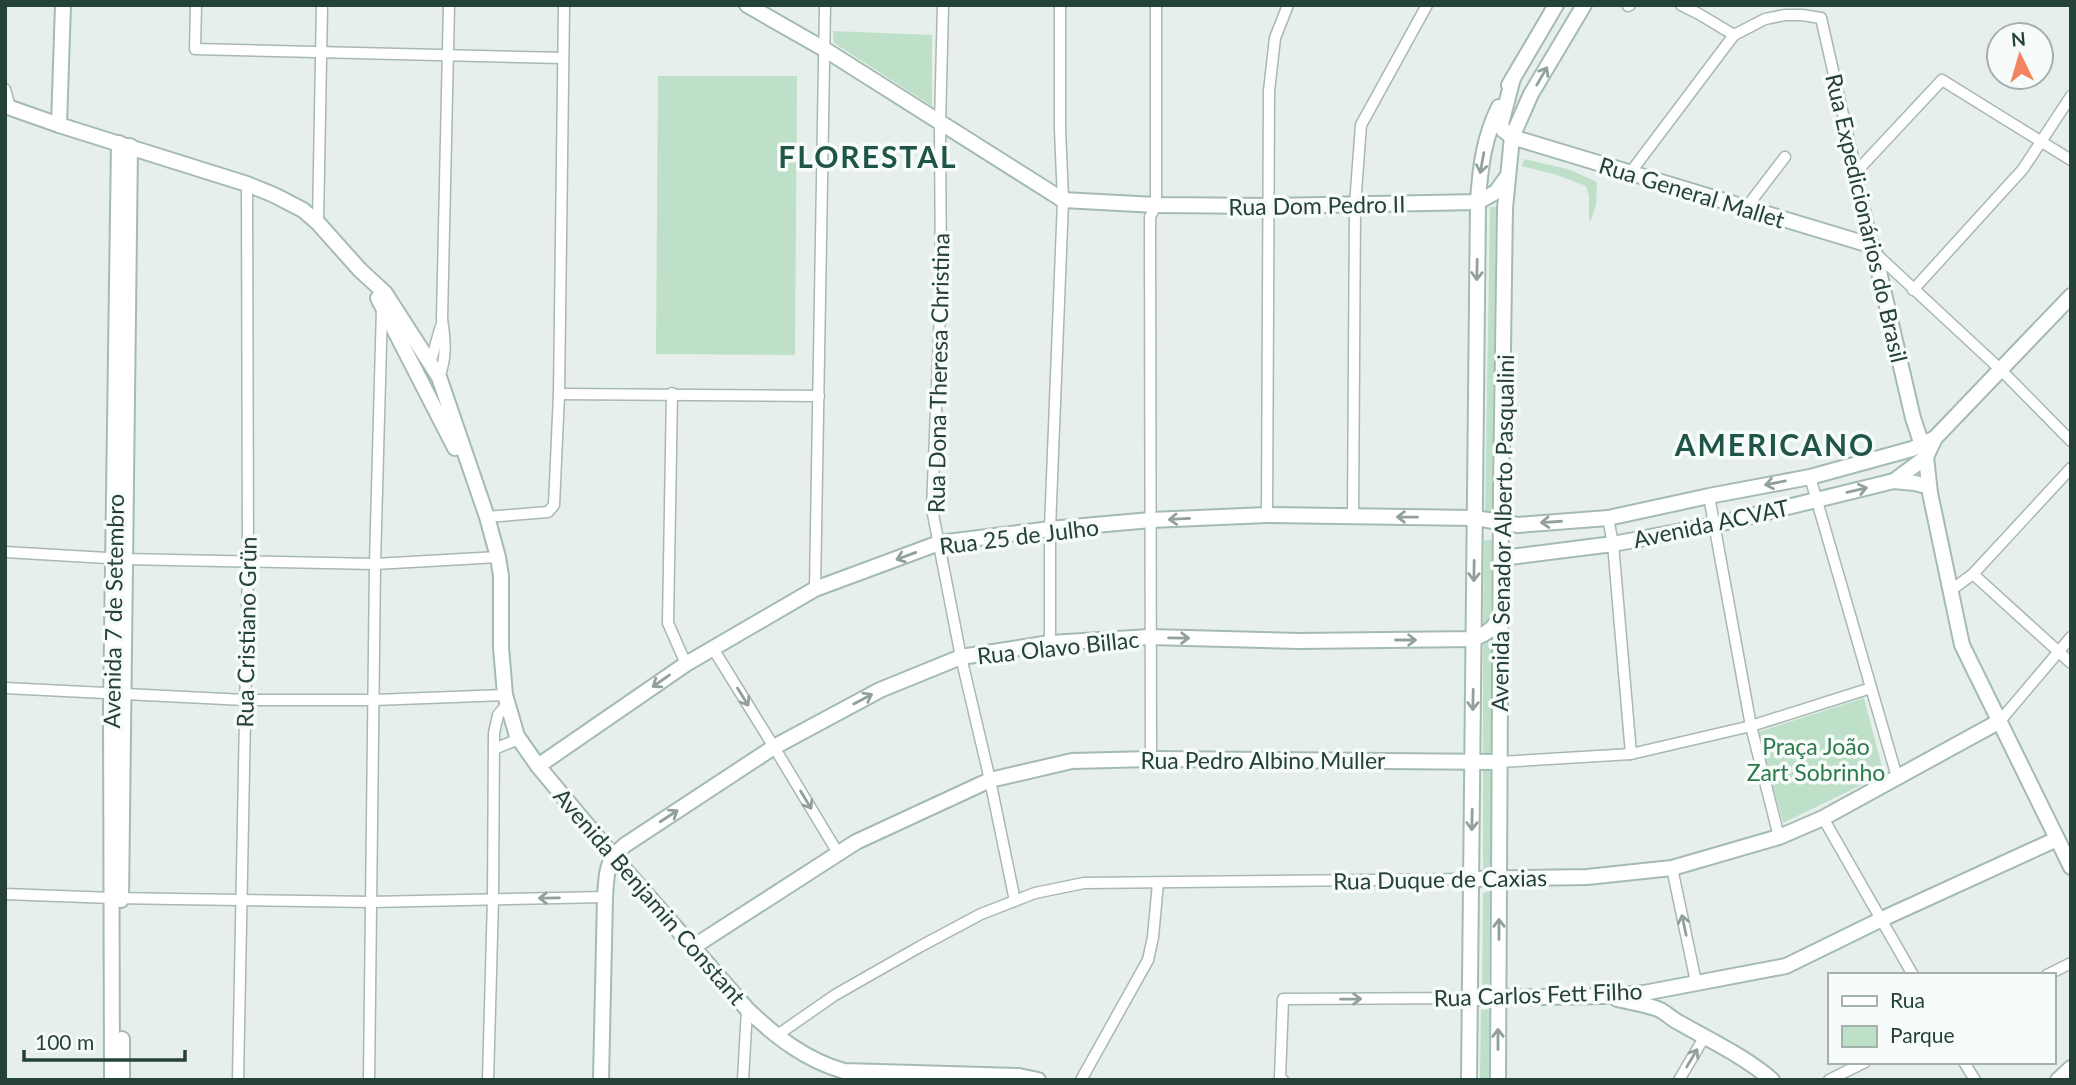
<svg xmlns="http://www.w3.org/2000/svg" width="2076" height="1085" viewBox="0 0 2076 1085" font-family="Lato,sans-serif">
  <style>
    .green { fill: #bfe0c8 }
    .lines { fill: none; stroke-linecap: round; stroke-linejoin: round }
    .street-casing { stroke: #a8b8b2; stroke-width: 13 }
    .secondary-casing { stroke: #a4bbb3; stroke-width: 18 }
    .street { stroke: #fff; stroke-width: 10 }
    .secondary { stroke: #fff; stroke-width: 14 }
    .oneway { stroke: #92a09c }
    .labels { text-anchor: middle; dominant-baseline: central; stroke-width: 7; stroke-linejoin: round; paint-order: stroke }
    .street-label { font-size: 23px; fill: #24423a; stroke: #f7fbf9 }
    .park-label { font-size: 23px; fill: #2d7a4b; stroke: #f7fbf9 }
    .district-label { font-size: 30px; font-weight: bold; letter-spacing: 2px; fill: #1f5548; stroke: #f7fbf9 }
  </style>
  <rect width="100%" height="100%" fill="#e6efeb"/>
  <!-- green -->
  <g class="green">
    <path d="M833 31 932 35V106L834 43Z"/>
    <path d="M658 76H797L795 355 656 354Z"/>
    <path d="M1524 159 1568 169 1597 182 1596 205 1591 220 1589 221V196L1586 186 1557 175 1522 166Z"/>
    <path d="M1490 207H1496L1492 518 1485 517Z"/>
    <path d="M1492 539 1491 621 1483 628 1484 541Z"/>
    <path d="M1492 639 1491 753H1483V645Z"/>
    <path d="M1864 698 1884 774 1783 823 1758 732Z"/>
    <rect x="1483" y="769" width="8" height="103"/>
    <path d="M1490 891 1489 990 1482 995 1483 893Z"/>
    <path d="M1490 1009 1489 1080H1480L1481 1010Z"/>
  </g>
  <g class="lines">
    <!-- street casing -->
    <g class="street-casing">
      <g id="street">
        <path d="M196 5 195 49 563 58"/>
        <path d="M943 5 940 124 941 288 932 509 961 657 990 780 1015 901"/>
        <path d="M1681 5 1699 14 1734 35"/>
        <path d="M1628 6 1630 5"/>
        <path d="M5 89 10 108"/>
        <path d="M1856 172 1942 80 2071 160"/>
        <path d="M1630 173 1734 35 1765 19 1785 15H1802L1821 18 1873 246"/>
        <path d="M1746 208 1785 157"/>
        <path d="M318 223 322 5"/>
        <path d="M1874 252 2000 369 2071 441"/>
        <path d="M1913 290 2023 169 2071 96"/>
        <path d="M430 364 441 326"/>
        <path d="M439 377C447 358 445 339 442 319L449 5"/>
        <path d="M672 393 668 623 686 664"/>
        <path d="M559 394 819 396"/>
        <path d="M1810 477 1897 777"/>
        <path d="M1709 496 1751 726 1779 837"/>
        <path d="M1267 515 1269 91 1275 38 1288 5"/>
        <path d="M487 517 548 512 554 505 559 394 564 5"/>
        <path d="M1353 517 1355 205 1361 125 1427 5"/>
        <path d="M1608 518 1613 544 1631 754"/>
        <path d="M5 552 124 559 375 564 498 557"/>
        <path d="M1973 574 2071 663"/>
        <path d="M815 589 825 5"/>
        <path d="M1950 591 1973 574 2071 468"/>
        <path d="M1050 643V529L1063 200 1060 129V5"/>
        <path d="M712 647 774 747 838 853"/>
        <path d="M5 688 245 700H374L505 695"/>
        <path d="M2000 721 2071 637"/>
        <path d="M494 749 519 739"/>
        <path d="M1151 759 1150 217 1156 205V5"/>
        <path d="M1500 762 1631 754 1751 726 1871 688"/>
        <path d="M1823 818 1913 975"/>
        <path d="M1672 868 1696 982"/>
        <path d="M5 894 112 898 371 902 605 897"/>
        <path d="M2047 975 2071 963"/>
        <path d="M776 1036 835 995 921 946 981 914 1035 893 1084 883 1471 879"/>
        <path d="M1964 1062 1975 1080"/>
        <path d="M238 1080 248 562 247 184"/>
        <path d="M369 1080 375 564 382 307"/>
        <path d="M488 1080 493 899 494 733 498 715 507 704"/>
        <path d="M743 1080 747 1009"/>
        <path d="M1081 1080 1148 960 1153 937 1158 883"/>
        <path d="M1283 1080 1280 1078 1283 999 1470 998"/>
        <path d="M1679 1080 1705 1036"/>
        <path d="M1829 1080 1865 1062"/>
      </g>
    </g>
    <!-- secondary casing -->
    <g class="secondary-casing">
      <g id="secondary">
        <path d="M747 5 824 49 1063 200 1156 205 1269 206 1478 202 1496 192 1506 178"/>
        <path d="M1513 78 1501 124 1503 130 1512 137 1873 246 1913 418 1926 457 1930 493 1962 645 2071 867"/>
        <path d="M1509 85 1556 5"/>
        <path d="M5 106 59 125 247 184 274 195 303 210 318 223 360 270 385 293 439 377 487 517 498 557 501 576V647L505 695 517 736 538 766 613 856 747 1009C775 1036 805 1060 844 1071L1019 1076 1038 1080"/>
        <path d="M59 125 63 5"/>
        <path d="M378 298 455 448"/>
        <path d="M1894 481 1915 483 1926 486"/>
        <path d="M1502 558 1613 544 1714 525 1894 481 1926 457 1935 438 2071 296"/>
        <path d="M538 766 686 664 815 589 939 543 1050 529 1151 520 1267 515 1475 518 1518 525 1608 518 1709 496 1810 477 1912 449 1935 438"/>
        <path d="M1471 879 1587 877 1672 868 1779 837 1823 818 2000 721"/>
        <path d="M121 900 130 146"/>
        <path d="M693 947 856 842 990 780 1072 761 1151 759 1500 762"/>
        <path d="M1470 998 1604 996 1644 993 1786 966 1882 919 2057 839"/>
        <path d="M1617 999C1630 1002 1644 1004 1655 1008 1664 1010 1670 1018 1678 1022 1711 1041 1744 1056 1772 1080"/>
        <path d="M122 1039V1080"/>
        <path d="M112 1080 111 709 119 143"/>
        <path d="M601 1080 605 897C607 872 605 862 625 845L774 747 880 690 961 657 1050 643 1150 637 1299 641 1473 639C1488 633 1495 628 1501 614"/>
        <path d="M1469 1080 1478 202C1480 168 1484 137 1499 107"/>
        <path d="M1498 1080 1501 490 1505 208 1512 137 1531 94 1584 5"/>
        <path d="M2058 1080 2071 1068"/>
      </g>
    </g>
    <!-- street -->
    <use href="#street" class="street"/>
    <!-- secondary -->
    <use href="#secondary" class="secondary"/>
  </g>
  <!-- one-way arrows -->
  <defs><path id="oneway-shaft" d="M-6 0H5M1.5-3L5.5 0L1.5 3" fill="none" stroke-width="1.6" stroke-linecap="round" stroke-linejoin="round" transform="scale(1.75)"/></defs>
  <g class="oneway">
    <use href="#oneway-shaft" transform="translate(1542 76) rotate(-60)"/>
    <use href="#oneway-shaft" transform="translate(1482 163) rotate(100)"/>
    <use href="#oneway-shaft" transform="translate(1477 270) rotate(91)"/>
    <use href="#oneway-shaft" transform="translate(1775 483) rotate(169)"/>
    <use href="#oneway-shaft" transform="translate(1857 490) rotate(-13)"/>
    <use href="#oneway-shaft" transform="translate(1407 517) rotate(-179)"/>
    <use href="#oneway-shaft" transform="translate(1179 519) rotate(177)"/>
    <use href="#oneway-shaft" transform="translate(1551 522) rotate(176)"/>
    <use href="#oneway-shaft" transform="translate(906 556) rotate(160)"/>
    <use href="#oneway-shaft" transform="translate(1474 571) rotate(91)"/>
    <use href="#oneway-shaft" transform="translate(1179 638) rotate(1)"/>
    <use href="#oneway-shaft" transform="translate(1406 640)"/>
    <use href="#oneway-shaft" transform="translate(661 681) rotate(145)"/>
    <use href="#oneway-shaft" transform="translate(743 697) rotate(58)"/>
    <use href="#oneway-shaft" transform="translate(863 699) rotate(-28)"/>
    <use href="#oneway-shaft" transform="translate(1473 700) rotate(91)"/>
    <use href="#oneway-shaft" transform="translate(806 800) rotate(59)"/>
    <use href="#oneway-shaft" transform="translate(669 816) rotate(-33)"/>
    <use href="#oneway-shaft" transform="translate(1472 820) rotate(91)"/>
    <use href="#oneway-shaft" transform="translate(549 898) rotate(179)"/>
    <use href="#oneway-shaft" transform="translate(1684 925) rotate(-102)"/>
    <use href="#oneway-shaft" transform="translate(1499 929) rotate(-90)"/>
    <use href="#oneway-shaft" transform="translate(1351 999) rotate(-1)"/>
    <use href="#oneway-shaft" transform="translate(1498 1039) rotate(-90)"/>
    <use href="#oneway-shaft" transform="translate(1692 1058) rotate(-59)"/>
  </g>
  <g class="labels">
    <!-- street labels -->
    <g class="street-label">
      <text transform="translate(1692 192) rotate(17)">Rua General Mallet</text>
      <text transform="translate(1317 205) rotate(-1)">Rua Dom Pedro II</text>
      <text transform="translate(1867 218) rotate(77)">Rua Expedicionários do Brasil</text>
      <text transform="translate(938 373) rotate(-89)">Rua Dona Theresa Christina</text>
      <text transform="translate(1711 523) rotate(-12)">Avenida ACVAT</text>
      <text transform="translate(1502 533) rotate(-89)">Avenida Senador Alberto Pasqualini</text>
      <text transform="translate(1019 536) rotate(-7)">Rua 25 de Julho</text>
      <text transform="translate(113 611) rotate(-89)">Avenida 7 de Setembro</text>
      <text transform="translate(246 632) rotate(-89)">Rua Cristiano Grün</text>
      <text transform="translate(1058 647) rotate(-6)">Rua Olavo Billac</text>
      <text x="1263" y="760">Rua Pedro Albino Muller</text>
      <text transform="translate(1440 879) rotate(-1)">Rua Duque de Caxias</text>
      <text transform="translate(650 896) rotate(49)">Avenida Benjamin Constant</text>
      <text transform="translate(1538 994) rotate(-2)">Rua Carlos Fett Filho</text>
    </g>
    <!-- park labels -->
    <g class="park-label">
      <text x="1816" y="746">Praça João<tspan x="1816" dy="26">Zart Sobrinho</tspan></text>
    </g>
    <!-- district labels -->
    <g class="district-label">
      <text x="868" y="156">FLORESTAL</text>
      <text x="1775" y="444">AMERICANO</text>
    </g>
  </g>
  <!-- border -->
  <rect width="2076" height="1085" fill="none" stroke="#24423a" stroke-width="14"/>
  <!-- legend -->
  <rect x="1828" y="973" width="228" height="91" fill="#f7fbf9" stroke="#a3b1ad" stroke-width="2"/>
  <rect x="1842" y="996" width="35" height="10" fill="#ffffff" stroke="#a3b1ad" stroke-width="2"/>
  <text x="1890" y="1008" font-size="21" fill="#24423a">Rua</text>
  <rect x="1842" y="1026" width="35" height="21" fill="#bfe0c8" stroke="#a3b1ad" stroke-width="2"/>
  <text x="1890" y="1043" font-size="21" fill="#24423a">Parque</text>
  <!-- north arrow -->
  <g transform="translate(2020 56) rotate(355)"><circle r="33" fill="#f7fbf9" stroke="#a3b1ad" stroke-width="2"/>
  <path d="M0-5L12 26L0 18L-12 26Z" fill="#f4845f"/>
  <text y="-10" font-size="19" font-weight="bold" text-anchor="middle" fill="#24423a">N</text>
  </g>
  <!-- scale -->
  <path d="M24 1050v10h161v-10" fill="none" stroke="#24423a" stroke-width="3.5"/>
  <text x="35" y="1050" font-size="21" fill="#24423a" stroke="#f7fbf9" stroke-width="5" paint-order="stroke">100 m</text>
</svg>
